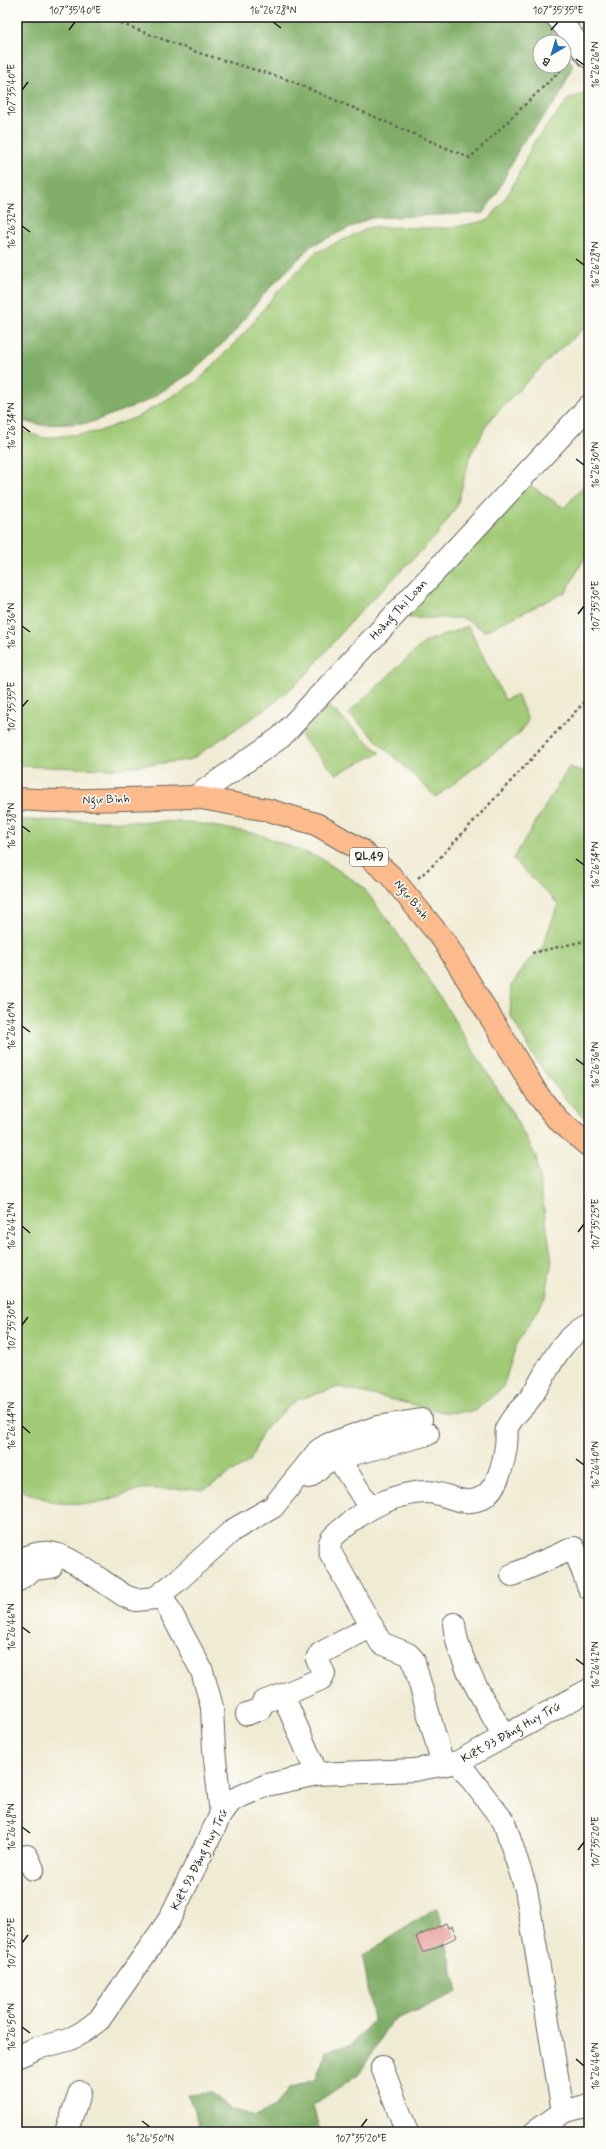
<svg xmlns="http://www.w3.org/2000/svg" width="606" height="2149" viewBox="0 0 606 2149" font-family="Mynerve,sans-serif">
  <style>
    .green { fill: #a0ca76; stroke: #5e7349 }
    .forest { fill: #80ae67; stroke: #4e6542 }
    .building { fill: #e49794 }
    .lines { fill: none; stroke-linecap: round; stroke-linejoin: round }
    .minor-casing { stroke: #66645c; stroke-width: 24 }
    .highway-casing { stroke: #66645c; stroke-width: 24 }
    .path { stroke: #66645c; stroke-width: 2.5; stroke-dasharray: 3 3; stroke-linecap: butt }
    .minor { stroke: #fff; stroke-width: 22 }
    .highway { stroke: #fbbb8d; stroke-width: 22 }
    .ticks { fill: none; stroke: #1c1c1c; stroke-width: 1.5 }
    .labels { text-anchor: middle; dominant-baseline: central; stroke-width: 3; stroke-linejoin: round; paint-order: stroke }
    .shield { fill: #fdfcf7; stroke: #605f5e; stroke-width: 1 }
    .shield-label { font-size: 11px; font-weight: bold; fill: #1c1c1c }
    .street-label { font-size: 12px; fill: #1c1c1c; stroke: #fdfcf7 }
    .neatline { fill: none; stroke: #1c1c1c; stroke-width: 1.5 }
    .ticks-label { font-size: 10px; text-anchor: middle; fill: #1c1c1c }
  </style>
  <rect width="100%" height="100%" fill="#fdfcf7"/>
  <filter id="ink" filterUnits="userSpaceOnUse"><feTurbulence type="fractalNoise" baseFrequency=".025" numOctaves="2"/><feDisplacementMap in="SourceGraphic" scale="8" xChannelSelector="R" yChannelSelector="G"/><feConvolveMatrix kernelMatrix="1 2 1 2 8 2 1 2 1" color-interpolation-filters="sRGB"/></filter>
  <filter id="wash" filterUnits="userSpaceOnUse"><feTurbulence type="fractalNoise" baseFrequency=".012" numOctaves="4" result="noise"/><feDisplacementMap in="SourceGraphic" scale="16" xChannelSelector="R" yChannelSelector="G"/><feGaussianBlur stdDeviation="0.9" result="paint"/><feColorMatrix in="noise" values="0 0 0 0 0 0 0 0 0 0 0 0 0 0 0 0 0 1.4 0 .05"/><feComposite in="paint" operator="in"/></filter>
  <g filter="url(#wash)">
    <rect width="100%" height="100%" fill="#f0ebd3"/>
    <!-- green -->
    <g class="green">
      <path d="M589 92V324L551 357 489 421 470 456 457 506 436 536 353 619 306 675 274 703 190 760 109 769 17 766V429L44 438 97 432 137 417 198 381 248 329 277 292 315 253 371 227 451 228 489 220 509 193 534 142 569 99Z"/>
      <path d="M589 480V554L585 557 566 592 485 631 463 618H408L407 611 527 483 564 508Z"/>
      <path d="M468 626 505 700 517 694 528 720 521 732 436 797 348 713 425 642Z"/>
      <path d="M329 706 380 753 336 774 302 738C302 726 319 712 329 706Z"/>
      <path d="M569 767 589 773V1121L566 1100 533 1056 510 1014 512 985 526 963 542 948 558 904 513 859Z"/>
      <path d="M17 820 189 822 258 834 320 858 362 886 396 931 438 994 511 1111 536 1156 552 1261 546 1296 516 1346 503 1387 475 1411 447 1413 340 1387 296 1400 264 1429 250 1461 205 1489H141L95 1504 56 1503 22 1491 17 1483Z"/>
    </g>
    <!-- forest -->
    <g class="forest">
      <path d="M17 17H543L559 42H540V66H564V51L573 65 558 99 520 146 497 193 483 213 370 218 311 246 263 295 232 335 188 375 145 402 89 423 42 425 17 420Z"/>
      <path d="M437 1907 458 1992 390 2022 360 2073 313 2105 320 2132H194L201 2128 188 2095 211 2093 232 2109 254 2116 275 2107 289 2088 316 2079 326 2051 352 2044 373 2021 363 1956Z"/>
    </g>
    <g id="blocks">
      <!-- building -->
      <path class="building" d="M446 1923 448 1928 452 1926 457 1937 423 1953 416 1937Z"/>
    </g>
  </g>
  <g filter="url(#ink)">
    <use href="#blocks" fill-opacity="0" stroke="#66645c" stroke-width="1"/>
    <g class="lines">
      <!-- minor casing -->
      <g class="minor-casing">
        <g id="minor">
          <path d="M557 17 589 57"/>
          <path d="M195 797 281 737 589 406"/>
          <path d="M331 1447 338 1458 428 1434"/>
          <path d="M309 1477 325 1463 338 1458 370 1508"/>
          <path d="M17 1562C27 1556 37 1552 49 1553 70 1554 107 1586 127 1597L136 1600 155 1598 176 1582 233 1530 273 1507 319 1450 329 1444 377 1427 421 1420"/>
          <path d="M512 1575 574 1548 589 1588"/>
          <path d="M17 1581 33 1569 51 1567"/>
          <path d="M161 1594 202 1671 212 1707 214 1750 221 1814"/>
          <path d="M454 1624C458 1664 486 1701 504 1737"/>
          <path d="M247 1714 260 1709 263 1702 283 1695"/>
          <path d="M458 1762 504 1822 526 1889 563 2112"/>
          <path d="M443 1765 413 1659 408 1654 381 1643 330 1552C327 1539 336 1534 346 1526 366 1508 396 1493 425 1492 444 1491 464 1509 483 1497 498 1488 504 1461 506 1446 507 1440 506 1433 507 1428 512 1415 524 1407 531 1397 549 1370 558 1340 589 1325"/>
          <path d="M317 1774 283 1695 321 1679 324 1674 317 1659 321 1653 372 1626"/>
          <path d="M17 1859 27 1856 33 1869"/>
          <path d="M17 2057 37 2048 68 2040 83 2032 99 2020 169 1920 221 1814 232 1800 267 1785 317 1774 414 1770 458 1762 589 1690"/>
          <path d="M382 2067 407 2132"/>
          <path d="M66 2132 80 2092"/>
          <path d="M535 2132 563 2112 589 2105"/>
        </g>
      </g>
      <!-- highway casing -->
      <g class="highway-casing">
        <path id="highway" d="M17 799 54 801 195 797 268 810 316 824 361 850 390 875 444 941 538 1095 557 1119 589 1146"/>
      </g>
      <!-- path -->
      <g class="path">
        <path d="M104 17 199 53 286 79 470 158 569 62"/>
        <path d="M418 878 433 865 589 697"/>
        <path d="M532 953 589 940"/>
      </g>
      <!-- minor -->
      <use href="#minor" class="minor"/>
      <!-- highway -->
      <use href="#highway" class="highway"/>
    </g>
  </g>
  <!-- ticks -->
  <path class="ticks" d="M273 22 281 28M69 30 75 22M551 30 558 22M576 59 584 65M22 90 28 82M22 226 30 232M576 259 584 265M22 426 30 432M576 459 584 465M578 614 584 606M22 626 30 632M22 707 28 700M22 826 30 832M576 859 584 865M22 1026 30 1032M576 1059 584 1065M22 1226 30 1233M578 1232 584 1224M22 1325 28 1317M22 1426 30 1433M576 1459 584 1465M22 1627 30 1633M576 1659 584 1665M22 1827 30 1833M578 1850 584 1842M22 1943 28 1935M22 2027 30 2033M576 2059 584 2066M142 2121 150 2127M361 2127 367 2119"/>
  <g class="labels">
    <!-- shield labels -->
    <rect class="shield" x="350" y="848" width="38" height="18" rx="3"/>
    <g class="shield-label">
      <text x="369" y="857">QL.49</text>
    </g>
    <!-- street labels -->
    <g class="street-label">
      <text transform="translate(399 610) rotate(-47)">Hoàng Thị Loan</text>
      <text transform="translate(106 800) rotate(-2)">Ngự Bình</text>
      <text transform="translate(411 900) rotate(51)">Ngự Bình</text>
      <text transform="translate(511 1733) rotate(-29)">Kiệt 93 Đặng Huy Trứ</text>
      <text transform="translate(200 1860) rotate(-63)">Kiệt 93 Đặng Huy Trứ</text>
    </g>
  </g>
  <!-- margin -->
  <rect width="606" height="2149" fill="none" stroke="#fdfcf7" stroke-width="44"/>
  <!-- north arrow -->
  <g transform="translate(552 54) rotate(218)"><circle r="19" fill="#fdfcf7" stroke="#a3a29f"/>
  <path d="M0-3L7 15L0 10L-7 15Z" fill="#1f6fb2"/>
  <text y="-6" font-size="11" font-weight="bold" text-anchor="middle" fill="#1c1c1c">B</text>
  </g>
  <rect x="22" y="22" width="562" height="2105" class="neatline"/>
  <g class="ticks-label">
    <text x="75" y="14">107°35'40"E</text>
    <text x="273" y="14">16°26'28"N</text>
    <text x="558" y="14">107°35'35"E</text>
    <text transform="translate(595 65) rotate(-90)" y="4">16°26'26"N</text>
    <text transform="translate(11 90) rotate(-90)" y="4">107°35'40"E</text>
    <text transform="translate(11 226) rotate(-90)" y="4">16°26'32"N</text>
    <text transform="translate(595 265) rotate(-90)" y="4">16°26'28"N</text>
    <text transform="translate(11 426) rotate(-90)" y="4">16°26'34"N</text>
    <text transform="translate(595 465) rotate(-90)" y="4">16°26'30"N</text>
    <text transform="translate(595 606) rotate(-90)" y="4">107°35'30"E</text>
    <text transform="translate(11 626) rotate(-90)" y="4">16°26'36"N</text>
    <text transform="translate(11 707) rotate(-90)" y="4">107°35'35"E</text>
    <text transform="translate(11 826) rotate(-90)" y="4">16°26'38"N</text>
    <text transform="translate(595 865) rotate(-90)" y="4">16°26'34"N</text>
    <text transform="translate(11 1026) rotate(-90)" y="4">16°26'40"N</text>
    <text transform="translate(595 1065) rotate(-90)" y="4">16°26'36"N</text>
    <text transform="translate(595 1224) rotate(-90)" y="4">107°35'25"E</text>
    <text transform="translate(11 1226) rotate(-90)" y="4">16°26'42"N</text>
    <text transform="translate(11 1325) rotate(-90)" y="4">107°35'30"E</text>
    <text transform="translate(11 1426) rotate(-90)" y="4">16°26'44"N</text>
    <text transform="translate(595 1465) rotate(-90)" y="4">16°26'40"N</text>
    <text transform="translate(11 1627) rotate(-90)" y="4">16°26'46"N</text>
    <text transform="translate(595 1665) rotate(-90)" y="4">16°26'42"N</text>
    <text transform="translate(11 1827) rotate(-90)" y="4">16°26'48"N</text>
    <text transform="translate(595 1842) rotate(-90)" y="4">107°35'20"E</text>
    <text transform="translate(11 1943) rotate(-90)" y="4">107°35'25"E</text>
    <text transform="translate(11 2027) rotate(-90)" y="4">16°26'50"N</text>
    <text transform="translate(595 2066) rotate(-90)" y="4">16°26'46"N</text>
    <text x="150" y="2142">16°26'50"N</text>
    <text x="361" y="2142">107°35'20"E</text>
  </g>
</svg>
